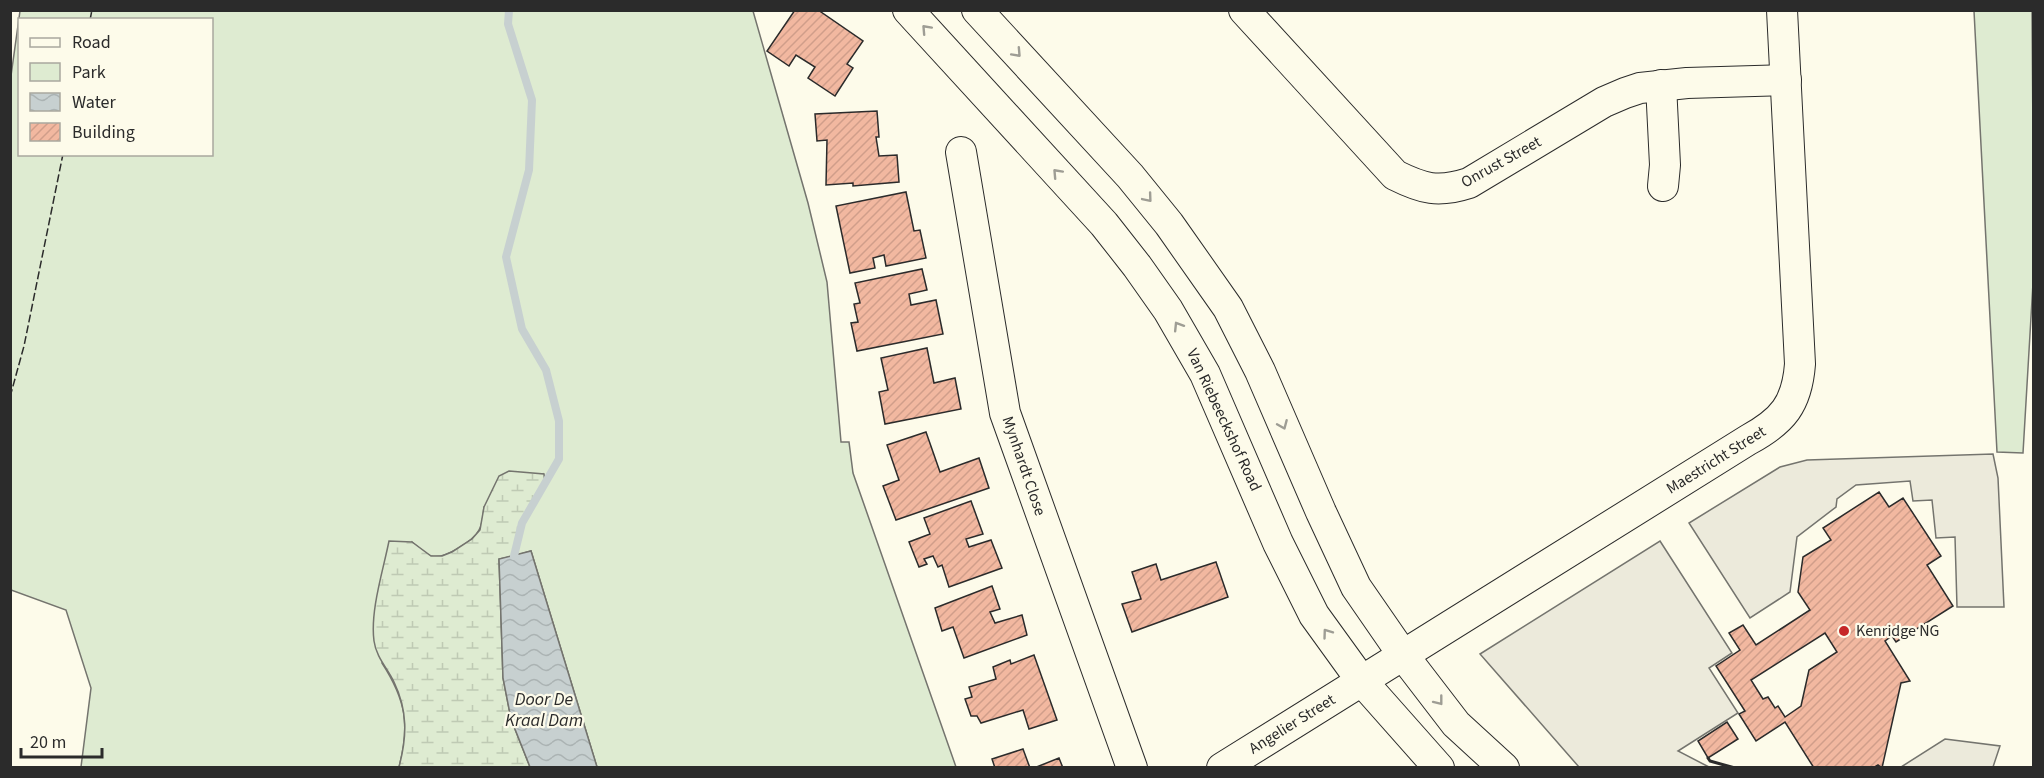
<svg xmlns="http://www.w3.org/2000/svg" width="2044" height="778" viewBox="0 0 2044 778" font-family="'Source Sans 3',sans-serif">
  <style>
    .green { fill: #deebd1; stroke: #74746e; stroke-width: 1.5; fill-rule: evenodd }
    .wetland { fill: url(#wetland-marsh); stroke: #74746e; stroke-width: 1.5 }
    .parking { fill: #eceadb; stroke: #74746e; stroke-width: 1.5 }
    .water { fill: url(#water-waves); stroke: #74746e; stroke-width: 1.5 }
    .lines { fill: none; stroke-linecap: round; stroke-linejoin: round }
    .stream { stroke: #c7d0d0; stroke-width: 8 }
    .building { fill: url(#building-hatch); stroke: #2b2b2b; stroke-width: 1.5; fill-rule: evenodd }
    .minor-casing { stroke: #2b2b2b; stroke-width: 32 }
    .minor { stroke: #fdfbea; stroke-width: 30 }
    .fence { stroke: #2b2b2b; stroke-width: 1.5; stroke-dasharray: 8 3; stroke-linecap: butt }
    .wall { stroke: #2b2b2b; stroke-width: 3 }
    .oneway { stroke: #9e9d94 }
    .poi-dot { fill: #c62828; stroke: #fdfbea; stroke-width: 2 }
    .labels { text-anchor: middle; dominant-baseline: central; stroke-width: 4.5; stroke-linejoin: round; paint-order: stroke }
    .street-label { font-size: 16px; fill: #2b2b2b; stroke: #fdfbea }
    .poi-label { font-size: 16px; fill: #2b2b2b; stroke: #fdfbea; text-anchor: start }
    .water-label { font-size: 18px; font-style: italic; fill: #2b2b2b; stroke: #fdfbea }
  </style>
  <defs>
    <pattern id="wetland-marsh" width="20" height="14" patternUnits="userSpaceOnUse" patternTransform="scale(1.5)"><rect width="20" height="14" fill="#deebd1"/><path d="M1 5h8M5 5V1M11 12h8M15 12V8" fill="none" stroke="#bfcab4"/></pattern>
    <pattern id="water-waves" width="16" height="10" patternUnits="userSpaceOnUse" patternTransform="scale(1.5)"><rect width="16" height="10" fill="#c7d0d0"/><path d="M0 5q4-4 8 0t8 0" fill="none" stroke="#abb3b3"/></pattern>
    <pattern id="building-hatch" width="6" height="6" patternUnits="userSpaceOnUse" patternTransform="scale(1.5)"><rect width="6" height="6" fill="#f2b8a0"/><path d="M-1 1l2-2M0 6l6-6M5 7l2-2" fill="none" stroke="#d09e8a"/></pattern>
  </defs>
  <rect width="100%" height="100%" fill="#fdfbea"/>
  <!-- green -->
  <g class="green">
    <path d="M20 11H753L808 203 827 282 841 442H849L853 473 956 767H597L531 551 514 556 522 523 545 485 543 474 484 507C483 514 483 524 479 530 473 541 444 560 431 556 425 554 417 546 412 542L382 663C406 700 410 725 399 767H81L91 688 66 610 11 590 10 83ZM20 20H212V154H20Z"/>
    <path d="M1974 11H2032L2034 266 2023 453 1997 452Z"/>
  </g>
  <!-- wetland -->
  <path class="wetland" d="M509 471 544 474 545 485 522 523 514 556 499 559 503 678 511 719 530 767H399C407 737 408 711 394 682 388 669 376 657 374 641 370 611 383 571 389 541L412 542 431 556H442L452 552 472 539 480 530 484 507 499 476Z"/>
  <!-- parking -->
  <g class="parking">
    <path d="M1993 454 1998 478 2004 607H1957L1955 537 1936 538 1932 500 1913 501 1910 481 1856 485 1837 499 1836 507 1797 537 1790 592 1750 618 1689 523 1780 467 1807 460Z"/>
    <path d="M1660 541 1732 653 1709 668 1738 713 1678 751 1709 767H1579L1480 654Z"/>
    <path d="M1945 739 2000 746 1993 767H1901Z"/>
  </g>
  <!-- water -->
  <path class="water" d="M531 551 597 767H530L511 719 503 678 499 559Z"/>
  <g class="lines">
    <!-- stream -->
    <path class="stream" d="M509 10 508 24 532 100 529 170 506 257 522 329 546 370 559 421V459L522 523 514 556"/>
  </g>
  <!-- building -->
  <g class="building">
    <path d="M795 10H818L863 41 847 64 853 68 835 96 808 78 815 67 796 55 789 66 767 51Z"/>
    <path d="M877 111 879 137H876L879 156 897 155 899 182 853 186V183L826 185 827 140 817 141 815 114Z"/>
    <path d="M906 192 914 231 920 230 926 258 886 266 884 255 873 258 875 268 850 273 836 206Z"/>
    <path d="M922 269 927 290 909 294 911 305 936 300 943 334 857 351 851 323 858 322 854 304 860 303 855 283Z"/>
    <path d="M927 348 934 383 955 378 961 409 885 424 879 392 888 390 881 358Z"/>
    <path d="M926 432 940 472 979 458 989 488 896 520 883 486 899 480 887 445Z"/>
    <path d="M1879 492 1889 507 1903 498 1941 556 1927 565 1953 606 1896 642 1892 636 1885 641 1910 681 1901 683 1882 768 1878 765 1873 768H1814L1785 722 1756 741 1739 714 1745 711 1716 666 1740 650 1729 633 1743 625 1756 645 1810 610 1798 592 1803 557 1831 540 1823 528ZM1825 633 1837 652 1809 670 1801 706 1785 717 1778 706 1775 708 1768 697 1763 699 1751 680Z"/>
    <path d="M971 501 983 534 966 539 969 547 991 540 1002 568 949 587 942 565 938 567 933 556 924 559 927 564 919 567 909 542 930 534 924 518Z"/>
    <path d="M1216 562 1228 597 1132 632 1122 604 1141 599 1132 572 1156 564 1161 580Z"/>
    <path d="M992 586 1000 609 990 612 995 623 1022 615 1027 635 964 658 953 627 942 631 935 608Z"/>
    <path d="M1034 655 1057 720 1029 729 1023 710 981 723 977 716H971L965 699 972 697 969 687 996 679 993 667 1010 660 1011 664Z"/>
    <path d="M1727 722 1738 739 1708 758 1698 741Z"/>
    <path d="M1023 749 1030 768H995L992 759Z"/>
    <path d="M1059 758 1063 768H1034Z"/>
  </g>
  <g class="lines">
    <!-- minor casing -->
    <g class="minor-casing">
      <g id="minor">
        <path d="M908 10 1104 224 1137 266 1168 310 1205 374 1278 543 1314 615 1361 680 1439 768"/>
        <path d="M977 10 1130 176 1169 224 1228 308 1260 371 1321 512 1356 587 1403 655 1456 724 1504 768"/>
        <path d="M1244 10 1395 175C1423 189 1438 193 1469 183L1604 102 1625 93 1640 88 1687 83 1786 80"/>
        <path d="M1661 85 1665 165 1663 186"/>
        <path d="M961 152 1005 413 1132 768"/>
        <path d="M1222 768 1748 440C1783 421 1797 404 1800 364L1782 10"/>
      </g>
    </g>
    <!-- minor -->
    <use href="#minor" class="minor"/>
    <!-- fence -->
    <g class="fence">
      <path d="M90 20 92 10"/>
      <path d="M10 397 24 346 63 154"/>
    </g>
    <!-- wall -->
    <path class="wall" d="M1708 758 1710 761 1735 768"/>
  </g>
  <!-- one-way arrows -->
  <defs><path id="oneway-chevron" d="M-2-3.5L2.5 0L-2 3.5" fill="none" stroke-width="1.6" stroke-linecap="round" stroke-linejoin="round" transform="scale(1.5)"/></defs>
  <g class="oneway">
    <use href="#oneway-chevron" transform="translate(926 29) rotate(-133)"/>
    <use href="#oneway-chevron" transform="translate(1017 53) rotate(47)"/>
    <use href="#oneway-chevron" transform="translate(1057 173) rotate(-133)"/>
    <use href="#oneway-chevron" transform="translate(1148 198) rotate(50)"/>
    <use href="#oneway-chevron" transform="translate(1178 326) rotate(-122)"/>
    <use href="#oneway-chevron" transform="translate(1283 425) rotate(67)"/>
    <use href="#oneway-chevron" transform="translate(1327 633) rotate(-126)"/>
    <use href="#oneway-chevron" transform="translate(1439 701) rotate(52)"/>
  </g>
  <!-- markers -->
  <circle class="poi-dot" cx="1844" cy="631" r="6"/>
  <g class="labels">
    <!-- street labels -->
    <g class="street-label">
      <text transform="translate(1501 162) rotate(-29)">Onrust Street</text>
      <text transform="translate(1224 420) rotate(65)">Van Riebeeckshof Road</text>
      <text transform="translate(1716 460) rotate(-32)">Maestricht Street</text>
      <text transform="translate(1024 466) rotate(71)">Mynhardt Close</text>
      <text transform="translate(1292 724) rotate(-32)">Angelier Street</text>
    </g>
    <!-- poi labels -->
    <g class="poi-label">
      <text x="1856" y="631">Kenridge NG</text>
    </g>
    <!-- water labels -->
    <g class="water-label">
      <text x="544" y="699">Door De<tspan x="544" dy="21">Kraal Dam</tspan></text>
    </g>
  </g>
  <!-- border -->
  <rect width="2044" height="778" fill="none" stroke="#2b2b2b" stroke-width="24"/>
  <!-- legend -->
  <rect x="18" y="18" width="195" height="138" fill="#fdfbea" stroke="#a9a89e" stroke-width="1.5"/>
  <rect x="30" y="38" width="30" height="9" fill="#fdfbea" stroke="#a9a89e" stroke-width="1.5"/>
  <text x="72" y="48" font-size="18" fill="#2b2b2b">Road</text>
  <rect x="30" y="63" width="30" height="18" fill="#deebd1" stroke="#a9a89e" stroke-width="1.5"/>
  <text x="72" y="78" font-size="18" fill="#2b2b2b">Park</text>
  <rect x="30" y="93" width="30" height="18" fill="url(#water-waves)" stroke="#a9a89e" stroke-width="1.5"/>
  <text x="72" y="108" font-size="18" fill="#2b2b2b">Water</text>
  <rect x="30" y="123" width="30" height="18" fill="url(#building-hatch)" stroke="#a9a89e" stroke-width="1.5"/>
  <text x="72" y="138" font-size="18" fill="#2b2b2b">Building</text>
  <!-- scale -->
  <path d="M21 748v9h81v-9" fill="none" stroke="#2b2b2b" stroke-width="3"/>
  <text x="30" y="748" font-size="18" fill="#2b2b2b" stroke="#fdfbea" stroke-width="4.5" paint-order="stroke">20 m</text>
</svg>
